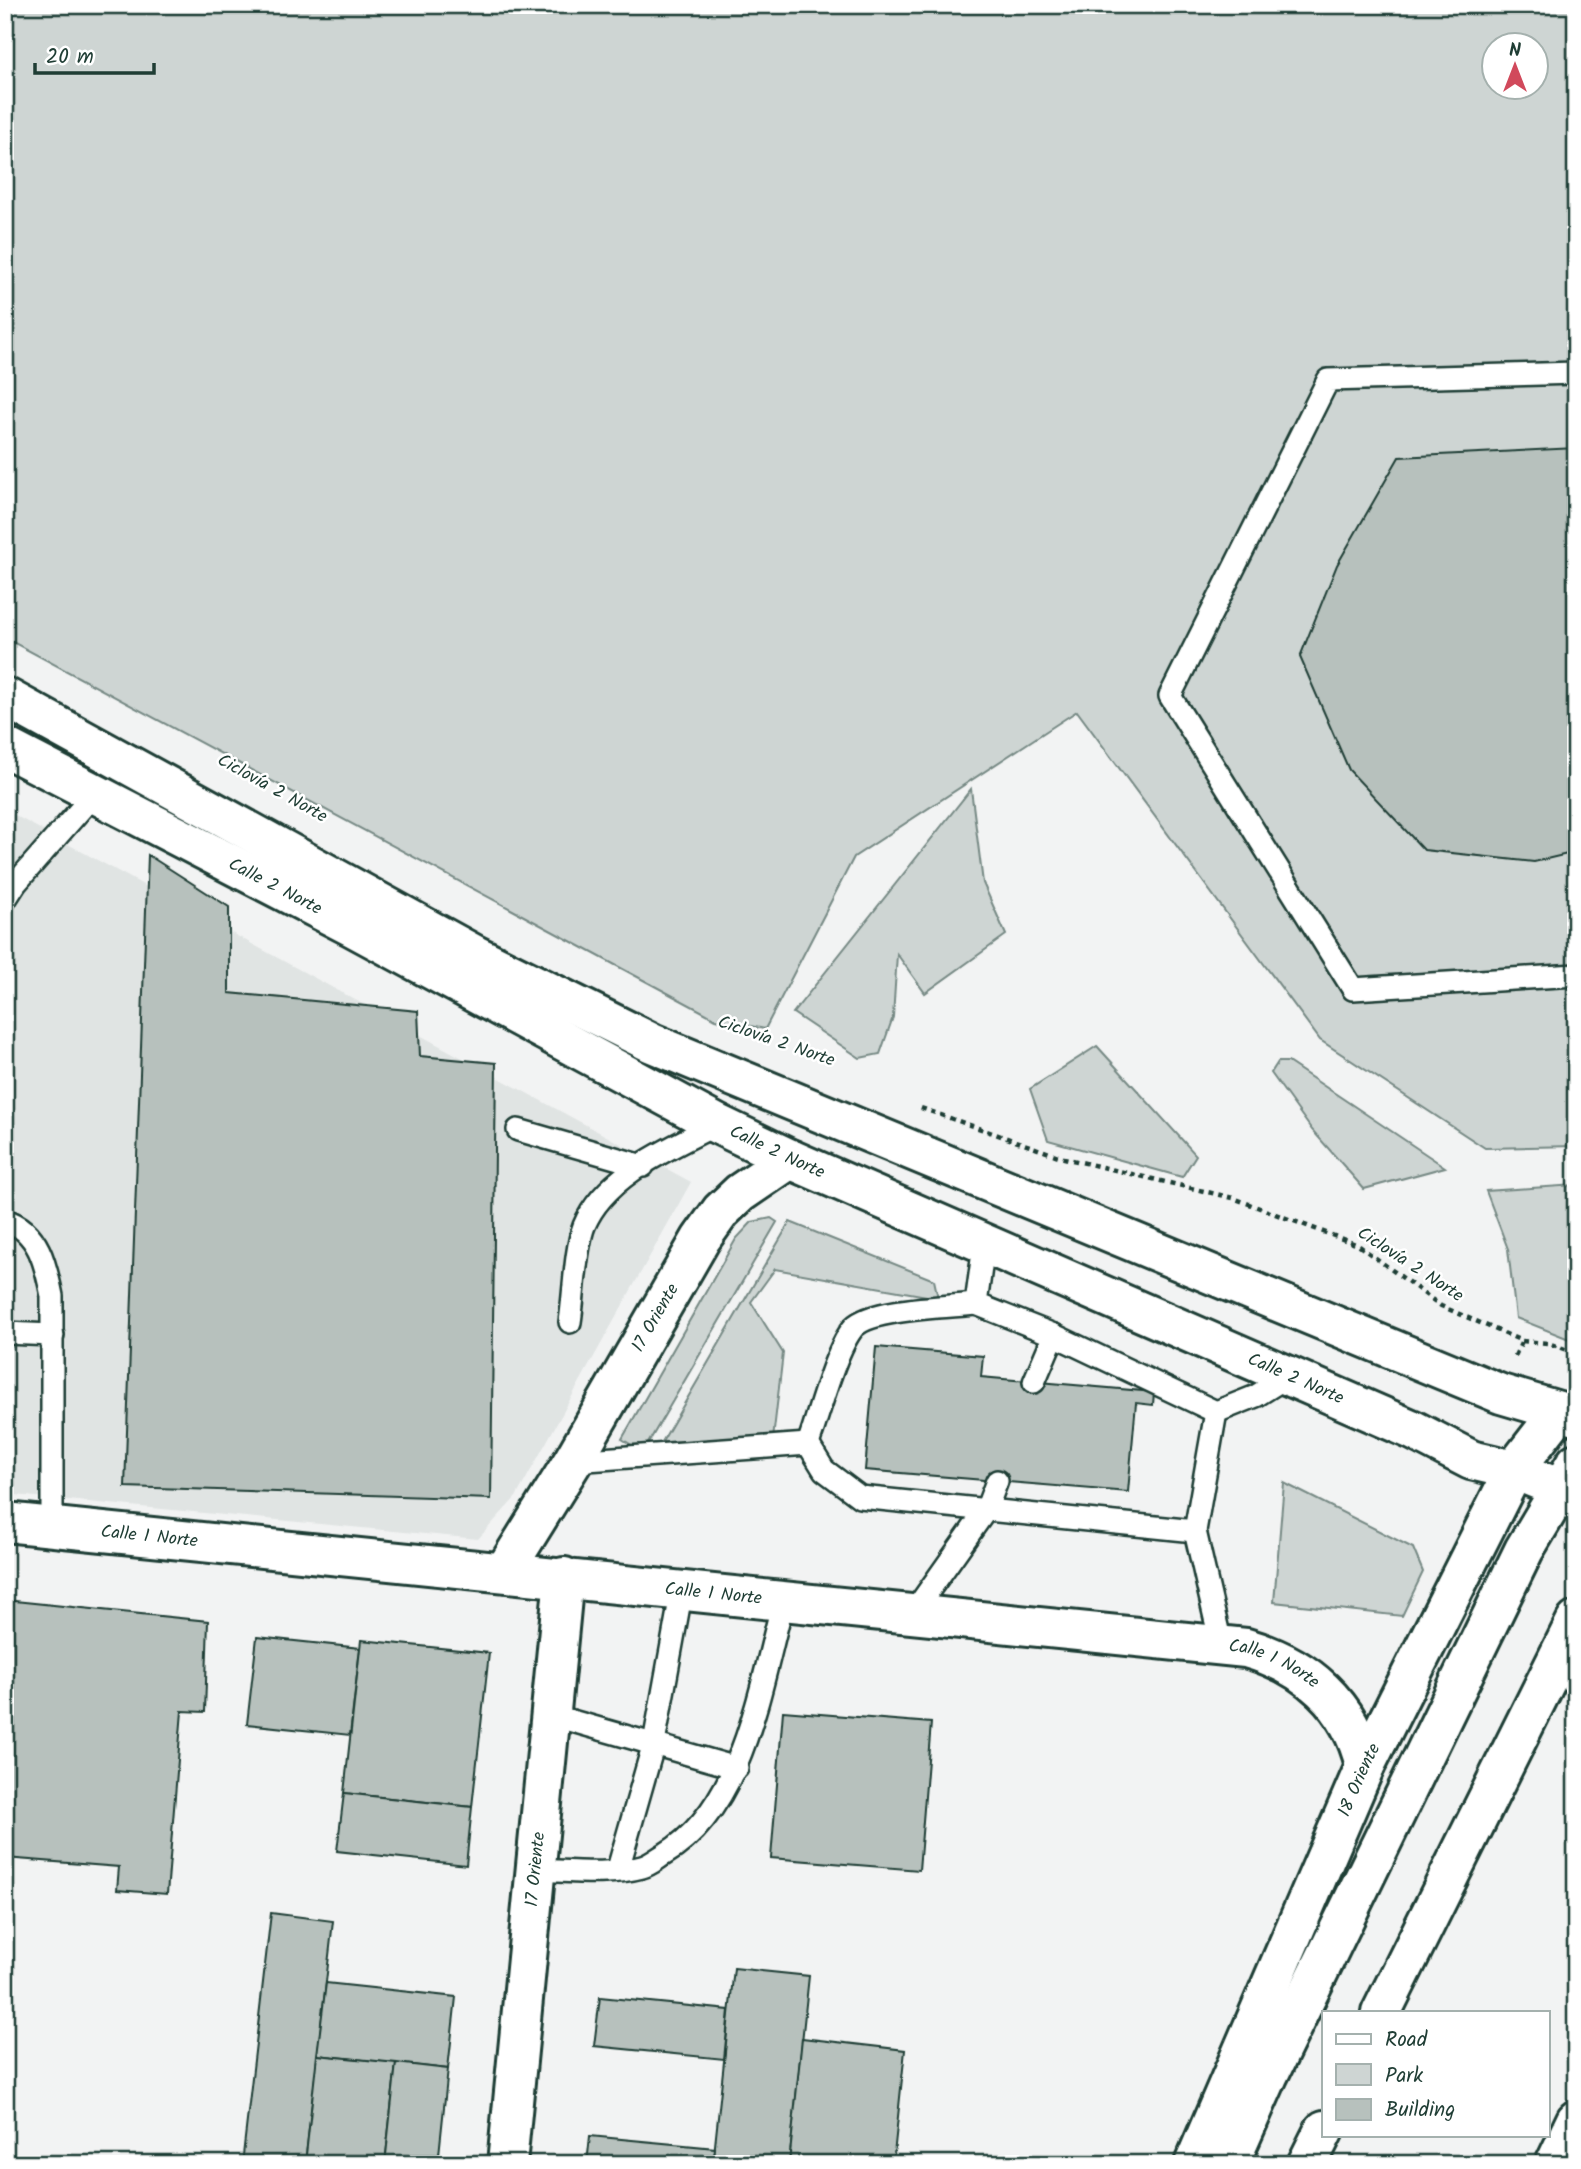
<svg xmlns="http://www.w3.org/2000/svg" width="1581" height="2169" viewBox="0 0 1581 2169" font-family="Kalam,sans-serif">
  <style>
    .built { fill: #e0e4e3 }
    .green { fill: #ced5d3; stroke: #768984; stroke-width: 2; fill-rule: evenodd }
    .building { fill: #b7c1bd; stroke: #1f3d34; stroke-width: 2 }
    .lines { fill: none; stroke-linecap: round; stroke-linejoin: round }
    .service-casing { stroke: #1f3d34; stroke-width: 26 }
    .minor-casing { stroke: #1f3d34; stroke-width: 44 }
    .secondary-casing { stroke: #1f3d34; stroke-width: 44 }
    .primary-casing { stroke: #1f3d34; stroke-width: 44 }
    .path { stroke: #1f3d34; stroke-width: 4.5; stroke-dasharray: 5 5; stroke-linecap: butt }
    .service { stroke: #fff; stroke-width: 21 }
    .minor { stroke: #fff; stroke-width: 38 }
    .secondary { stroke: #fff; stroke-width: 38 }
    .primary { stroke: #fff; stroke-width: 38 }
    .labels { text-anchor: middle; dominant-baseline: central; stroke-width: 5; stroke-linejoin: round; paint-order: stroke }
    .street-label { font-size: 18px; fill: #1f3d34; stroke: #fff }
  </style>
  <rect width="100%" height="100%" fill="#f2f3f3"/>
  <filter id="ink" filterUnits="userSpaceOnUse"><feTurbulence type="fractalNoise" baseFrequency=".0143" numOctaves="2"/><feDisplacementMap in="SourceGraphic" scale="14" xChannelSelector="R" yChannelSelector="G"/><feConvolveMatrix kernelMatrix="1 2 1 2 8 2 1 2 1" color-interpolation-filters="sRGB"/></filter>
  <g filter="url(#ink)">
    <!-- built -->
    <path class="built" d="M5 810 691 1182 516 1497 478 1539 5 1494Z"/>
    <!-- green -->
    <g class="green">
      <path d="M5 5H1576V1146L1485 1148 1320 1040 1077 711 854 857 765 1029 716 1019 5 638ZM1494 46H1536V88H1494Z"/>
      <path d="M971 789 983 883 1006 935 925 993 897 954 893 1017 880 1054 860 1058 793 1013Z"/>
      <path d="M1097 1046 1196 1155 1182 1177 1048 1140 1030 1089Z"/>
      <path d="M1278 1062H1288L1445 1167 1364 1189 1312 1130 1271 1073Z"/>
      <path d="M1576 1185V1329L1569 1339 1516 1318 1508 1249 1486 1191Z"/>
      <path d="M771 1218 777 1222 643 1452 622 1439 736 1239 752 1222Z"/>
      <path d="M790 1222 934 1280 938 1298 775 1269 751 1302 783 1353 773 1439 662 1442Z"/>
      <path d="M1284 1483 1413 1548 1423 1572 1402 1616 1274 1602Z"/>
    </g>
    <!-- building -->
    <g class="building">
      <path d="M1576 448V852L1534 862 1424 850 1349 770 1300 657 1337 565 1399 457Z"/>
      <path d="M148 855 229 907V993L418 1011 420 1056 496 1063 491 1499 125 1487Z"/>
      <path d="M876 1347 983 1356 981 1377 1154 1392 1153 1405 1136 1403 1128 1492 865 1470Z"/>
      <path d="M5 1600 208 1621 205 1712 182 1711 167 1894 117 1890 119 1867 5 1858Z"/>
      <path d="M257 1637 360 1648 350 1735 247 1724Z"/>
      <path d="M361 1640 489 1653 472 1807 344 1793Z"/>
      <path d="M783 1711 931 1723 919 1870 771 1858Z"/>
      <path d="M344 1793 472 1807 466 1865 337 1851Z"/>
      <path d="M271 1913 333 1921 305 2164H242Z"/>
      <path d="M734 1968 809 1976 789 2164H713Z"/>
      <path d="M326 1983 456 1997 448 2069 317 2055Z"/>
      <path d="M600 1997 729 2010 724 2059 594 2046Z"/>
      <path d="M802 2038 905 2050 893 2164H789Z"/>
      <path d="M317 2055 396 2063 385 2164H305Z"/>
      <path d="M396 2063 448 2069 438 2164H385Z"/>
      <path d="M590 2136 715 2148 713 2164H587Z"/>
    </g>
    <g class="lines">
      <!-- service casing -->
      <g class="service-casing">
        <g id="service">
          <path d="M1576 373 1328 380 1170 696 1353 989 1576 975"/>
          <path d="M5 900 16 883 95 793"/>
          <path d="M518 1130 643 1166"/>
          <path d="M5 1220C39 1230 46 1266 52 1296V1526"/>
          <path d="M984 1245 976 1304 1054 1335 1216 1412 1256 1396 1288 1376"/>
          <path d="M570 1322C574 1297 575 1249 584 1226 605 1175 671 1148 717 1124"/>
          <path d="M5 1333 53 1335"/>
          <path d="M1034 1382 1054 1335"/>
          <path d="M1216 1412 1195 1531 1221 1644"/>
          <path d="M808 1444 824 1470 860 1497 1195 1531"/>
          <path d="M808 1444C819 1414 835 1349 854 1327 872 1308 949 1307 976 1304"/>
          <path d="M573 1461 808 1444"/>
          <path d="M913 1613 986 1510 997 1481"/>
          <path d="M551 1715 737 1768"/>
          <path d="M618 1869 654 1743 682 1589"/>
          <path d="M535 1870C569 1871 609 1876 642 1867 650 1865 658 1858 665 1854 745 1806 760 1684 784 1599"/>
        </g>
      </g>
      <!-- minor casing -->
      <g class="minor-casing">
        <g id="minor">
          <path d="M1381 2013 1576 1621"/>
          <path id="s1" d="M507 2164 564 1577"/>
          <path d="M1307 2164 1324 2130"/>
          <path d="M1555 2164 1576 2120"/>
        </g>
      </g>
      <!-- secondary casing -->
      <g class="secondary-casing">
        <g id="secondary">
          <path id="s2" d="M5 1522 1246 1648C1306 1665 1351 1704 1365 1766"/>
          <path id="s3" d="M504 1572 573 1461 701 1239 721 1211 740 1193 790 1159"/>
        </g>
      </g>
      <!-- primary casing -->
      <g class="primary-casing">
        <g id="primary">
          <path d="M5 697 475 955 652 1043 1501 1394 1576 1416"/>
          <path id="s4" d="M5 747 353 927 717 1124 790 1159 1413 1430 1471 1460 1514 1470 1576 1495"/>
          <path id="s5" d="M1194 2164 1365 1766 1514 1470 1559 1412"/>
          <path d="M1229 2164 1268 2076 1524 1550 1576 1463"/>
        </g>
      </g>
      <!-- path -->
      <g class="path">
        <path d="M921 1108 1064 1158 1233 1198 1358 1245 1441 1306 1522 1341 1548 1343 1576 1353"/>
        <path d="M1515 1356 1522 1341"/>
      </g>
      <!-- service -->
      <use href="#service" class="service"/>
      <!-- minor -->
      <use href="#minor" class="minor"/>
      <!-- secondary -->
      <use href="#secondary" class="secondary"/>
      <!-- primary -->
      <use href="#primary" class="primary"/>
    </g>
  </g>
  <g class="labels">
    <!-- street labels -->
    <g class="street-label">
      <text transform="translate(272 789) rotate(29)">Ciclovía 2 Norte</text>
      <text stroke="none"><textPath href="#s4" startOffset="304">Calle 2 Norte</textPath></text>
      <text transform="translate(776 1042) rotate(19)">Ciclovía 2 Norte</text>
      <text stroke="none"><textPath href="#s4" startOffset="872">Calle 2 Norte</textPath></text>
      <text transform="translate(1410 1265) rotate(33)">Ciclovía 2 Norte</text>
      <text stroke="none"><textPath href="#s3" startOffset="296">17 Oriente</textPath></text>
      <text stroke="none"><textPath href="#s4" startOffset="1438">Calle 2 Norte</textPath></text>
      <text stroke="none"><textPath href="#s2" startOffset="145">Calle 1 Norte</textPath></text>
      <text stroke="none"><textPath href="#s2" startOffset="712">Calle 1 Norte</textPath></text>
      <text stroke="none"><textPath href="#s2" startOffset="1279">Calle 1 Norte</textPath></text>
      <text stroke="none"><textPath href="#s5" startOffset="418">18 Oriente</textPath></text>
      <text stroke="none"><textPath href="#s1" startOffset="296">17 Oriente</textPath></text>
    </g>
  </g>
  <!-- margin -->
  <rect width="1581" height="2169" fill="none" stroke="#fff" stroke-width="28"/>
  <rect x="14" y="14" width="1553" height="2141" fill="none" stroke="#1f3d34" stroke-width="2.5" filter="url(#ink)"/>
  <!-- legend -->
  <rect x="1322" y="2011" width="228" height="126" fill="#ffffff" stroke="#a5b1ae" stroke-width="2"/>
  <rect x="1336" y="2034" width="35" height="10" fill="#ffffff" stroke="#a5b1ae" stroke-width="2"/>
  <text x="1385" y="2046" font-size="21" fill="#1f3d34">Road</text>
  <rect x="1336" y="2064" width="35" height="21" fill="#ced5d3" stroke="#a5b1ae" stroke-width="2"/>
  <text x="1385" y="2082" font-size="21" fill="#1f3d34">Park</text>
  <rect x="1336" y="2099" width="35" height="21" fill="#b7c1bd" stroke="#a5b1ae" stroke-width="2"/>
  <text x="1385" y="2116" font-size="21" fill="#1f3d34">Building</text>
  <!-- north arrow -->
  <g transform="translate(1515 66)"><circle r="33" fill="#ffffff" stroke="#a5b1ae" stroke-width="2"/>
  <path d="M0-5L12 26L0 18L-12 26Z" fill="#d1495b"/>
  <text y="-10" font-size="19" font-weight="bold" text-anchor="middle" fill="#1f3d34">N</text>
  </g>
  <!-- scale -->
  <path d="M35 63v10h119v-10" fill="none" stroke="#1f3d34" stroke-width="3.5"/>
  <text x="46" y="63" font-size="21" fill="#1f3d34" stroke="#ffffff" stroke-width="5" paint-order="stroke">20 m</text>
</svg>
